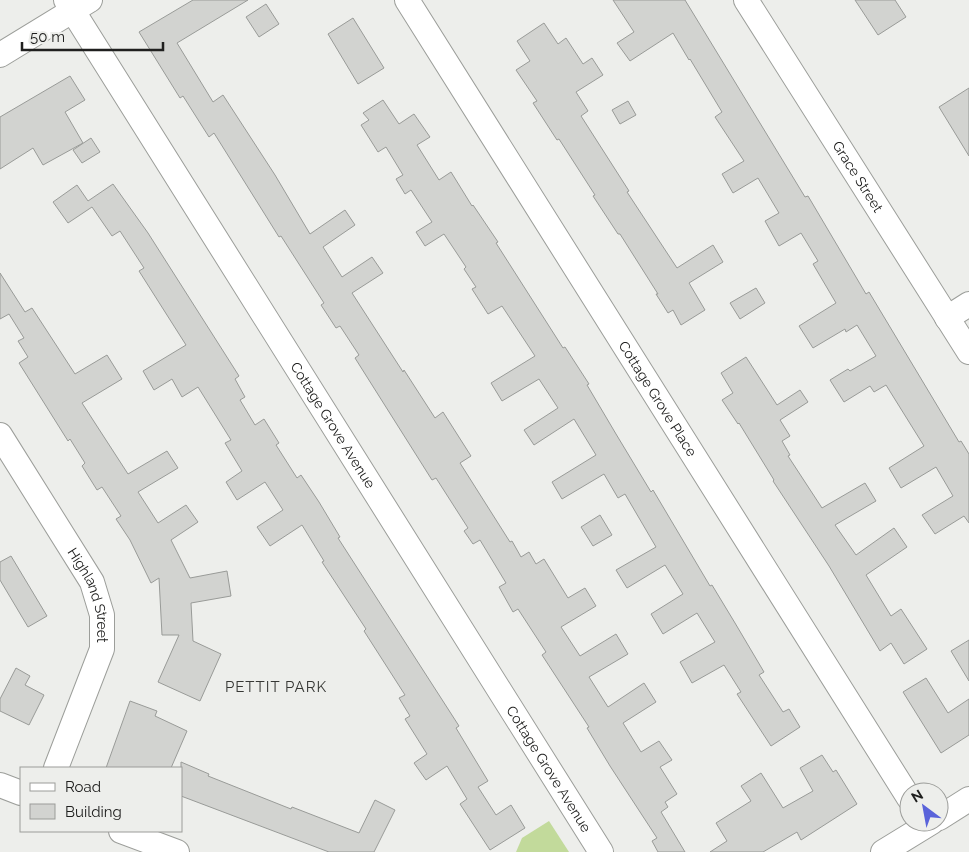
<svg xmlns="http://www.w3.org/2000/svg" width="969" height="852" viewBox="0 0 969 852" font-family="Raleway,sans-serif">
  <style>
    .green { fill: #c2da9b }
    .building { fill: #d2d3d0; stroke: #999b98 }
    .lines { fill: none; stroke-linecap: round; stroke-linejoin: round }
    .minor-casing { stroke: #9c9e9a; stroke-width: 26 }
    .minor { stroke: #fff; stroke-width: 24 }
    .labels { text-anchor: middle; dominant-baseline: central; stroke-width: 4; stroke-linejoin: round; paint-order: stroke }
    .street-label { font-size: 14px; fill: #20201f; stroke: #edeeeb }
    .neighbourhood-label { font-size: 15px; letter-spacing: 1px; fill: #373835; stroke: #edeeeb }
  </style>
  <rect width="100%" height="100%" fill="#edeeeb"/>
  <!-- green -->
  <path class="green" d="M549 821 569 852H516L522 838Z"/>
  <!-- building -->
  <g class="building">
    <path d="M193 0H248L177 43 213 102 223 95 275 175 310 234 345 210 355 225 323 247 342 277 372 257 383 273 352 293 403 372 404 370 435 418 443 412 471 456 460 463 510 542 512 541 521 557 529 552 536 564 544 559 568 598 585 588 596 606 561 627 580 656 616 634 628 654 589 677 608 707 644 683 656 702 623 723 641 752 659 741 672 760 660 767 677 794 665 802 668 807 661 812 685 852H658L652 841 657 838 610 766 587 728 589 727 542 655 546 652 518 609 513 612 499 587 506 583 480 540 473 544 464 531 468 528 436 478 432 480 355 358 359 355 340 326 336 328 321 305 324 303 281 236 279 237 214 133 209 137 183 96 180 98 139 32Z"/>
    <path d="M613 0H685L805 197 808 196 866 294 869 292 959 442 961 441 969 454V523L964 516 935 534 922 515 953 496 936 467 901 488 889 468 924 446 886 385 874 392 870 386 844 402 830 380 848 369 850 371 876 356 857 325 846 332 845 329 813 348 799 326 836 303 813 264 818 261 801 233 779 246 765 221 779 213 758 178 733 193 722 174 744 161 715 117 722 112 690 59 689 60 673 33 630 61 617 43 634 32Z"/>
    <path d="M855 0H895L906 17 878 35Z"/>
    <path d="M266 4 279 24 259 37 246 17Z"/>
    <path d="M353 18 384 68 358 84 328 34Z"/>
    <path d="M544 23 558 44 566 38 583 64 592 58 603 75 576 92 588 111 581 116 629 191 627 192 677 268 713 245 723 262 689 283 705 310 681 325 673 310 668 313 656 294H658L620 234H618L593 196 595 195 559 139 557 140 533 103 537 101 516 70 530 61 517 41Z"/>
    <path d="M70 76 85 100 65 112 83 143 43 165 33 148 0 169V117Z"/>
    <path d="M969 88V156L939 107Z"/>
    <path d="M383 100 399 124 414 114 430 137 417 145 439 180 451 172 472 206 473 205 498 242 496 243 526 290 563 348 565 347 589 384 587 385 616 434 651 492 653 490 710 586 712 585 735 623 764 672 759 675 783 712 789 709 800 727 771 746 737 694 741 692 724 665 692 683 680 662 715 642 697 613 663 634 651 614 683 594 665 565 627 588 616 570 656 547 625 494 618 498 604 474 562 499 552 482 596 455 574 419 534 445 524 430 558 408 539 379 502 401 491 383 535 356 502 306 488 314 472 289 476 287 464 269 466 267 444 234 425 246 416 232 432 222 411 190 405 194 396 179 403 175 386 147 378 152 361 125 369 120 363 113Z"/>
    <path d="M628 101 636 115 620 124 612 110Z"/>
    <path d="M91 138 100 152 82 163 73 150Z"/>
    <path d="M113 184 148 233 239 376 235 379 245 397 240 400 255 425 264 419 279 443 276 445 297 478 301 475 319 502 340 537 338 538 459 726 456 728 488 781 478 787 496 815 511 805 525 828 490 850 460 804 467 799 447 766 426 780 414 763 427 754 405 719 410 716 399 698 405 695 364 631 366 629 322 562 324 561 302 525 270 546 257 527 283 510 265 482 237 500 226 482 242 471 225 443 231 440 198 387 182 397 172 379 154 390 143 371 186 345 139 271 144 268 120 231 112 236 92 207 68 223 53 202 77 185 88 201Z"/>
    <path d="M0 273 25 312 32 308 75 374 107 355 122 379 82 403 128 474 167 451 178 468 138 492 158 523 186 505 198 522 171 540 190 578 227 571 231 596 191 603 193 641 221 654 200 701 158 682 179 635H162L159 578 151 583 130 540 116 519 121 516 102 487 97 490 82 466 85 463 70 439 68 441 19 363 28 357 18 341 24 338 9 314 0 319Z"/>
    <path d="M756 288 765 303 740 319 730 303Z"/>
    <path d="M746 357 777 405 800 390 808 402 780 420 790 436 782 441 790 455 788 456 822 508 865 483 876 501 835 525 856 555 894 528 907 547 866 575 891 616 901 609 927 649 904 664 891 643 880 651 829 566 773 481 774 480 739 423 738 424 722 400 733 393 721 373Z"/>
    <path d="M600 515 612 535 593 546 581 527Z"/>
    <path d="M11 556 47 616 28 627 0 580V562Z"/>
    <path d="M969 640V681L951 651Z"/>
    <path d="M16 668 30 676 25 685 44 695 29 725 0 711V699Z"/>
    <path d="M926 678 948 713 969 699V735L941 753 903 692Z"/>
    <path d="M130 701 157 711 155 716 187 731 171 768H106Z"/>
    <path d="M822 755 833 772 836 770 857 804 801 840 797 832 763 852H710L727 841 716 823 751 801 741 786 761 773 783 808 813 791 800 768Z"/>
    <path d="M181 762 209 774 208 776 291 809 292 807 359 833 375 800 395 810 374 852H329L181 796Z"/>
  </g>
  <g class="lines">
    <!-- minor casing -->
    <g class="minor-casing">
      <g id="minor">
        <path id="s1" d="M66 0 601 852"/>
        <path id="s2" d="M407 0 909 798"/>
        <path id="s3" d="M746 0 969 352"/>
        <path d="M0 55 90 0"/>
        <path d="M947 318 969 304"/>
        <path id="s4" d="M0 435 92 582 102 615V649L56 768"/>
        <path d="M0 785 21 793"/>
        <path d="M939 818 969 799"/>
        <path d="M121 831 177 852"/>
        <path d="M883 852 932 822"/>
      </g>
    </g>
    <!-- minor -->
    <use href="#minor" class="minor"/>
  </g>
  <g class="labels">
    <!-- street labels -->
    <g class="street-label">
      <text stroke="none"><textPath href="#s3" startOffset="209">Grace Street</textPath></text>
      <text stroke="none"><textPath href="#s2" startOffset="471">Cottage Grove Place</textPath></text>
      <text stroke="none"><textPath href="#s1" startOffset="502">Cottage Grove Avenue</textPath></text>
      <text stroke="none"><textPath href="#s4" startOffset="185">Highland Street</textPath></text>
      <text stroke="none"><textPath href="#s1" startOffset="908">Cottage Grove Avenue</textPath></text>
    </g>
    <!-- neighbourhood labels -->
    <g class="neighbourhood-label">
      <text x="276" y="687">PETTIT PARK</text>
    </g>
  </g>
  <!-- legend -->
  <rect x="20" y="767" width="162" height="65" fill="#edeeeb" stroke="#9b9c99"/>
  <rect x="30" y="783" width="25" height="8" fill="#ffffff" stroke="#9b9c99"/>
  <text x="65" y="792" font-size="15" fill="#20201f">Road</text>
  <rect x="30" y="804" width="25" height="15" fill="#d2d3d0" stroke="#9b9c99"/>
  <text x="65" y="817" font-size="15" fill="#20201f">Building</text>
  <!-- north arrow -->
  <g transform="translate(924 807) rotate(328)"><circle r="24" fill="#edeeeb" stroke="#9b9c99"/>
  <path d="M0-4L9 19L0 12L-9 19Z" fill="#5a63da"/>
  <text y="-8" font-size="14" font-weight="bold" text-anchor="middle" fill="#20201f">N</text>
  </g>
  <!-- scale -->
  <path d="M22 42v8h141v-8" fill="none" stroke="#20201f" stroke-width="2.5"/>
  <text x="30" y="42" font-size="15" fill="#20201f" stroke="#edeeeb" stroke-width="4" paint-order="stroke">50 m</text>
</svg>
